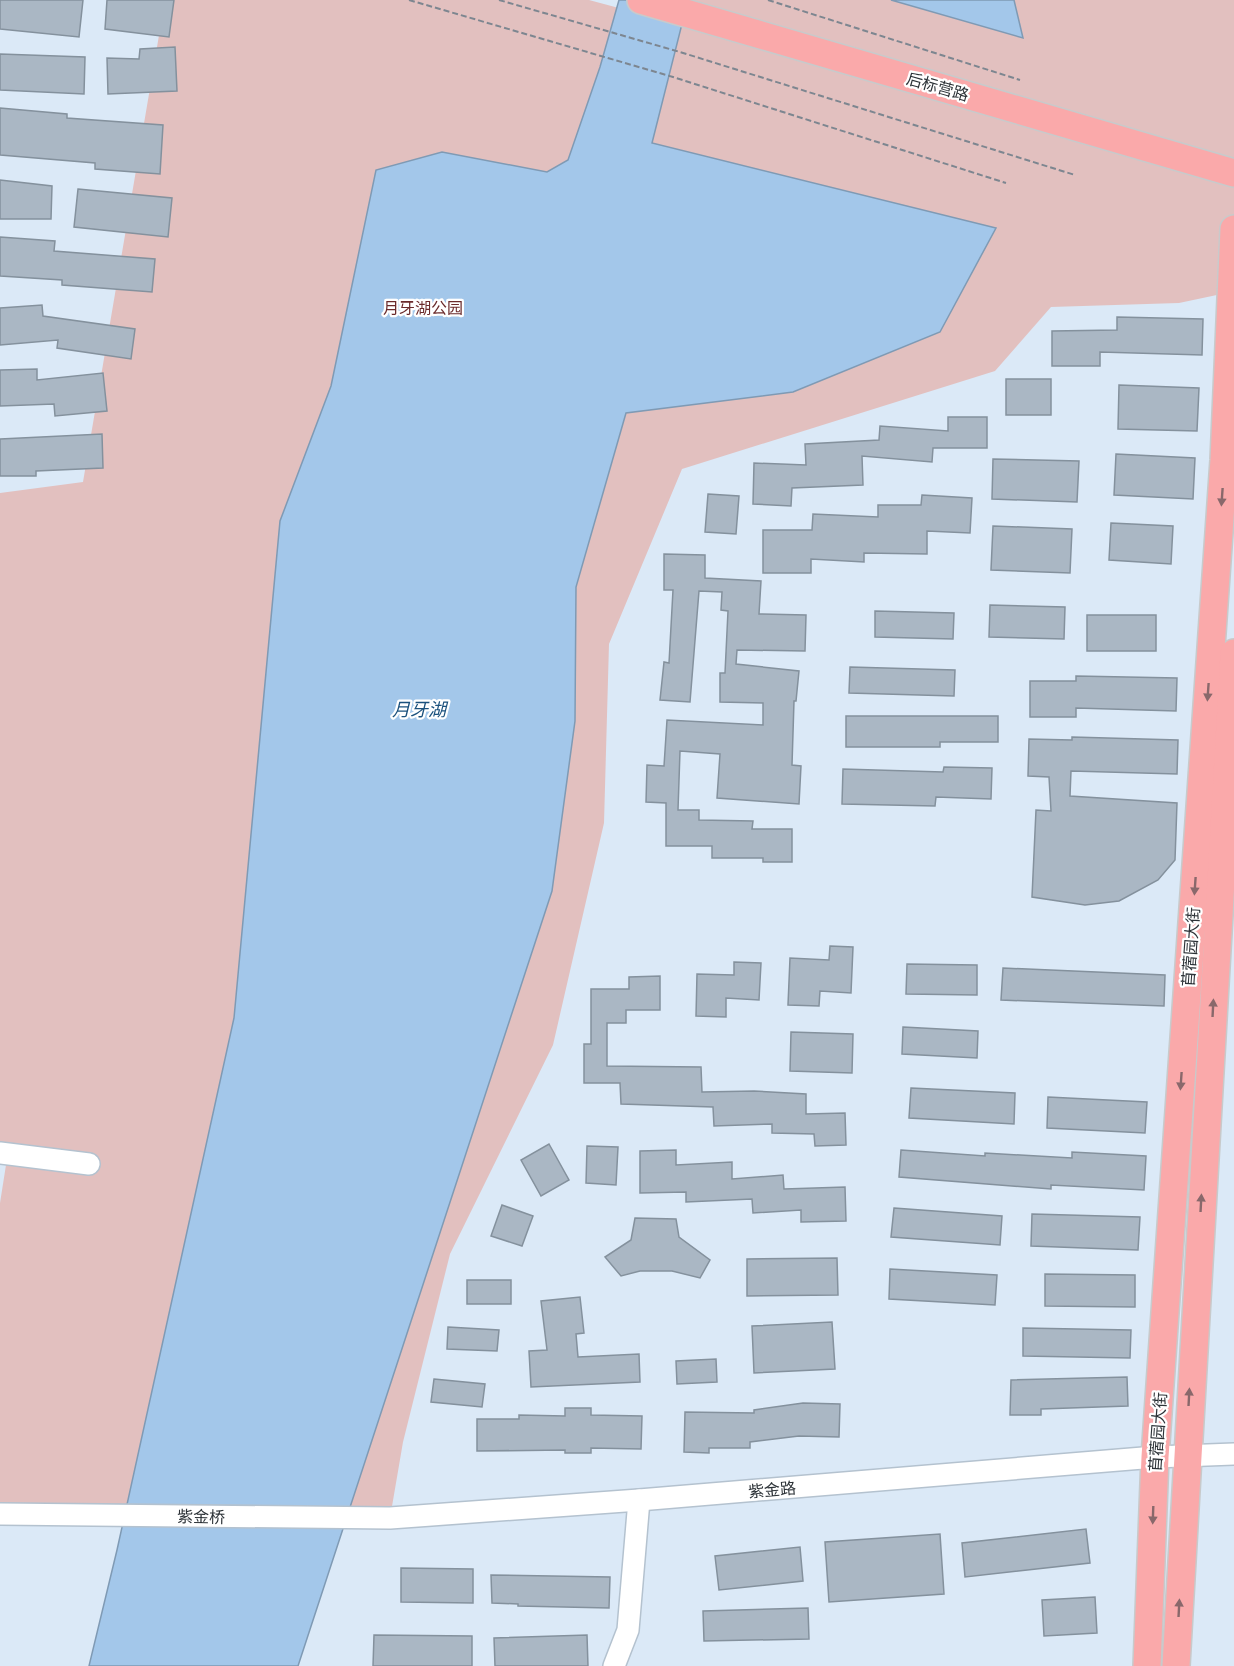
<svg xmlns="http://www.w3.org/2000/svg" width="1234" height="1666" viewBox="0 0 1234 1666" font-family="Barlow,'Noto Sans SC',sans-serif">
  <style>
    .green { fill: #e2c0bf }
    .water { fill: #a3c7ea; stroke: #7f9ab4; stroke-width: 1.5 }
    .building { fill: #aab7c4; stroke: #84919d; stroke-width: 1.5 }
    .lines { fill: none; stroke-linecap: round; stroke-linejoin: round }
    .minor-casing { stroke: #b4c2cf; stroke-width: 24 }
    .major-casing { stroke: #c8cacb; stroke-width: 30 }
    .path { stroke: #7d8690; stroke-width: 2; stroke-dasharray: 6 3; stroke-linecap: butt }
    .minor { stroke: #fff; stroke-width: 21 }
    .major { stroke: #faa9aa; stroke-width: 27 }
    .oneway { fill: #89686b }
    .labels { text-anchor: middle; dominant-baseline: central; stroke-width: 4.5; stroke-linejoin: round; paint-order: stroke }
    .street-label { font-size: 16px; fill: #2c3237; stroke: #fff }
    .park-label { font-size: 16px; fill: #6b2b2c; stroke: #fff }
    .water-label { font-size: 18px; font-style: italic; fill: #1b517d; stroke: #fff }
  </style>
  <rect width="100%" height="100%" fill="#dbe9f7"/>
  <!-- green -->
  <path class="green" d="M165 0H589L1196 163 641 0H1234V229L1231 292 1179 303 1051 307 995 371 682 469 609 644 604 823 553 1045 450 1254 403 1442 390 1518 0 1514V1203L6 1165 0 1144V493L83 482Z"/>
  <!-- water -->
  <g class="water">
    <path d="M619 0H688L652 143 996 228 940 332 793 392 626 413 576 587 575 721 552 891 298 1666H89L117 1550 234 1018 280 521 331 386 376 170 442 152 547 172 568 160 600 67Z"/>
    <path d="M891 0H1014L1023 38Z"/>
  </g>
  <!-- building -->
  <g class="building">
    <path d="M0 0H83L79 37 0 29Z"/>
    <path d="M107 0H174L169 37 105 29Z"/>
    <path d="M175 47 177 91 108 94 107 58 139 59 140 49Z"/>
    <path d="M0 54 85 57 84 94 0 90Z"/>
    <path d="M0 108 67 114V118L163 125 160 174 95 169V163L0 155Z"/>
    <path d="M0 180 52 186 51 219H0Z"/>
    <path d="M78 189 172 198 168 237 74 227Z"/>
    <path d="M0 237 55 241 54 251 155 259 152 292 62 285V280L0 276Z"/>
    <path d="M42 305 43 316 135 329 131 359 57 348 58 340 0 345V308Z"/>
    <path d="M1117 317 1203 319 1202 355 1100 352V366H1052V331L1117 330Z"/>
    <path d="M37 369V380L103 373 107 411 55 416 54 404 0 406V370Z"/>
    <rect x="1006" y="379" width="45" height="36"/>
    <path d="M1119 385 1199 388 1197 431 1118 429Z"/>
    <path d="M948 417H987V448H933L932 462 862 456 863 485 792 488 791 506 753 504 754 463 806 465 805 444 879 440 880 426 948 431Z"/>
    <path d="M102 434 103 468 36 471V476H0V439Z"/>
    <path d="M1116 454 1195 458 1193 499 1114 495Z"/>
    <path d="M993 459 1079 461 1077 502 992 499Z"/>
    <path d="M708 494 739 496 736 534 705 532Z"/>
    <path d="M922 495 972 498 970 533 927 531V554L864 553V562L811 559V573H763V530H812L813 514 878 517V505H921Z"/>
    <path d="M1111 523 1173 526 1171 564 1109 560Z"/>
    <path d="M993 526 1072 529 1070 573 991 570Z"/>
    <path d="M664 554 705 555V578L761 581 759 614 806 615 805 651 737 650 736 664 799 671 796 701H794L792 765 801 766 799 804 717 798 720 754 680 751 678 810H699V820L753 821 752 829H792V862H763V858H712V846H666V803L646 802 647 765 664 766 667 720 763 725V703L720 702V673H725L728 611 721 610 722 592 699 591 690 702 660 700 664 662 669 663 673 590H664Z"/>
    <path d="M990 605 1065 607 1064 639 989 637Z"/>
    <path d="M875 611 954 613 953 639 875 637Z"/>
    <rect x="1087" y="615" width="69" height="36"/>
    <path d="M850 667 955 670 954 696 849 693Z"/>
    <path d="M1076 676 1177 678 1176 711 1076 708V717H1030V681H1076Z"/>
    <path d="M846 716H998V742H940V747H846Z"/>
    <path d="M1072 737 1178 740 1177 774 1071 771 1070 796 1177 803 1175 860 1158 880 1119 901 1085 905 1032 897 1036 810 1051 811 1049 777 1028 776 1029 739 1072 740Z"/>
    <path d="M944 767 992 768 991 799 936 797 935 806 842 804 843 769 943 772Z"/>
    <path d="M830 946 853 947 851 993 820 991 819 1006 788 1005 790 958 829 960Z"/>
    <path d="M734 962 761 963 759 1000 726 998V1017L696 1016 697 974 734 975Z"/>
    <path d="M907 964 977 965V995L906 994Z"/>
    <path d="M1003 968 1165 975 1164 1006 1001 1000Z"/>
    <path d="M660 976V1010H626V1023H607V1066L701 1067 702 1092 754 1091 806 1094V1114L845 1113 846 1145 815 1146 814 1134 772 1133V1124L714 1126 713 1107 621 1104 620 1083H584V1044H591V989H629V977Z"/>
    <path d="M903 1027 978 1031 977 1058 902 1054Z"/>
    <path d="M791 1032 853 1034 852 1073 790 1071Z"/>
    <path d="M911 1088 1015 1093 1014 1124 909 1118Z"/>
    <path d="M1048 1097 1147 1102 1145 1133 1047 1128Z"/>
    <path d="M549 1144 569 1180 541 1196 521 1160Z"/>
    <path d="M587 1146 618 1147 616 1185 586 1183Z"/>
    <path d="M676 1150V1165L732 1162V1179L783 1175 784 1189 845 1187 846 1221 801 1222V1210L753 1213 752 1199 686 1202V1192L640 1193V1151Z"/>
    <path d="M901 1150 985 1156V1153L1072 1158V1152L1146 1156 1144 1190 1051 1185V1189L899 1177Z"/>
    <path d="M502 1205 533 1216 522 1246 491 1236Z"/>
    <path d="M894 1208 1002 1216 1000 1245 891 1237Z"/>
    <path d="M1032 1214 1140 1217 1138 1250 1031 1246Z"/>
    <path d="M635 1218 676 1219 679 1237 710 1260 700 1278 672 1271H640L621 1276 605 1257 631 1240Z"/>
    <path d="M837 1258 838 1295 747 1296V1259Z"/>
    <path d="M890 1269 997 1275 995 1305 889 1299Z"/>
    <path d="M1045 1274 1135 1275V1307L1045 1306Z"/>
    <rect x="467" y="1280" width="44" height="24"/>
    <path d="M580 1297 584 1333 576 1334 578 1357 639 1354 640 1382 531 1387 529 1351 547 1350 541 1301Z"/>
    <path d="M832 1322 835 1369 754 1373 752 1326Z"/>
    <path d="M448 1327 499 1330 497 1351 447 1349Z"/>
    <path d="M1023 1328 1131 1330 1130 1358 1023 1356Z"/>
    <path d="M716 1359 717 1382 677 1384 676 1361Z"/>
    <path d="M1127 1377 1128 1406 1041 1409V1415H1010L1011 1380Z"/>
    <path d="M434 1379 485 1384 482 1407 431 1402Z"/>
    <path d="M803 1403 840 1404 839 1437 799 1436 750 1442V1448H709V1453L684 1452 685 1412 754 1413V1410Z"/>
    <path d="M565 1408H591V1415L642 1416 641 1449 591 1448V1453H565V1450L477 1451V1419H519V1415L565 1416Z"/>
    <path d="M1086 1529 1090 1563 965 1577 962 1543Z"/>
    <path d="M940 1534 944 1594 829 1602 825 1542Z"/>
    <path d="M800 1547 803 1581 719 1590 715 1556Z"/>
    <path d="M401 1568 473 1569V1603L401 1602Z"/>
    <path d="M491 1575 610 1577 609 1608 518 1606V1604L492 1603Z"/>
    <path d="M1095 1597 1097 1633 1044 1636 1042 1600Z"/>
    <path d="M808 1608 809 1639 704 1641 703 1611Z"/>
    <path d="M374 1635 472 1636V1666H373Z"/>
    <path d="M587 1635 588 1666H495L494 1638Z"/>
  </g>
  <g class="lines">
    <!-- minor casing -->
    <g class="minor-casing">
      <g id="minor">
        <path d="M0 1153 89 1164"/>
        <path d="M0 1514 390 1518 639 1500 1155 1457 1234 1454"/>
        <path d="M614 1666 628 1630 639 1500"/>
      </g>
    </g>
    <!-- major casing -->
    <g class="major-casing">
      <g id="major">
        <path d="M641 0 1234 173"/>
        <path d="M1147 1666 1155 1457 1224 460 1234 229"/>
        <path d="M1176 1666 1234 653"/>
      </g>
    </g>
    <!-- path -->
    <g class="path">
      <path d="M409 0 673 77 1006 183"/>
      <path d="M499 0 680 52 1075 175"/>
      <path d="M768 0 1020 80"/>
    </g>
    <!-- minor -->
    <use href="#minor" class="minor"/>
    <!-- major -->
    <use href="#major" class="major"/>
  </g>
  <!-- one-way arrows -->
  <defs><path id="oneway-solid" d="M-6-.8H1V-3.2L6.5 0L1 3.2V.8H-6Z" transform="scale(1.5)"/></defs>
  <g class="oneway">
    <use href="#oneway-solid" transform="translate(1222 497) rotate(94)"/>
    <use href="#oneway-solid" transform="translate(1208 692) rotate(94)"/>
    <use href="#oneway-solid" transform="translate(1195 886) rotate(94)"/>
    <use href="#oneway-solid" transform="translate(1213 1008) rotate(-87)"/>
    <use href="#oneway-solid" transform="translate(1181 1081) rotate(94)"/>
    <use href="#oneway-solid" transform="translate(1201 1203) rotate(-87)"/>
    <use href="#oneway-solid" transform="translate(1189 1397) rotate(-87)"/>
    <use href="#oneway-solid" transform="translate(1153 1515) rotate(92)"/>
    <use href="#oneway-solid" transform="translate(1179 1608) rotate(-87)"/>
  </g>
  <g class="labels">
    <!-- street labels -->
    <g class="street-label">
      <text transform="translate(938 86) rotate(16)">后标营路</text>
      <text transform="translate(1190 947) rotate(-86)">苜蓿园大街</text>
      <text transform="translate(1157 1432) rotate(-86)">苜蓿园大街</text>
      <text transform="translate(772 1489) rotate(-5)">紫金路</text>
      <text transform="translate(201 1516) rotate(1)">紫金桥</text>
    </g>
    <!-- park labels -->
    <g class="park-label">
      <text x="423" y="307">月牙湖公园</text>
    </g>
    <!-- water labels -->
    <g class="water-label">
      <text x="419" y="709">月牙湖</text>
    </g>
  </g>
</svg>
